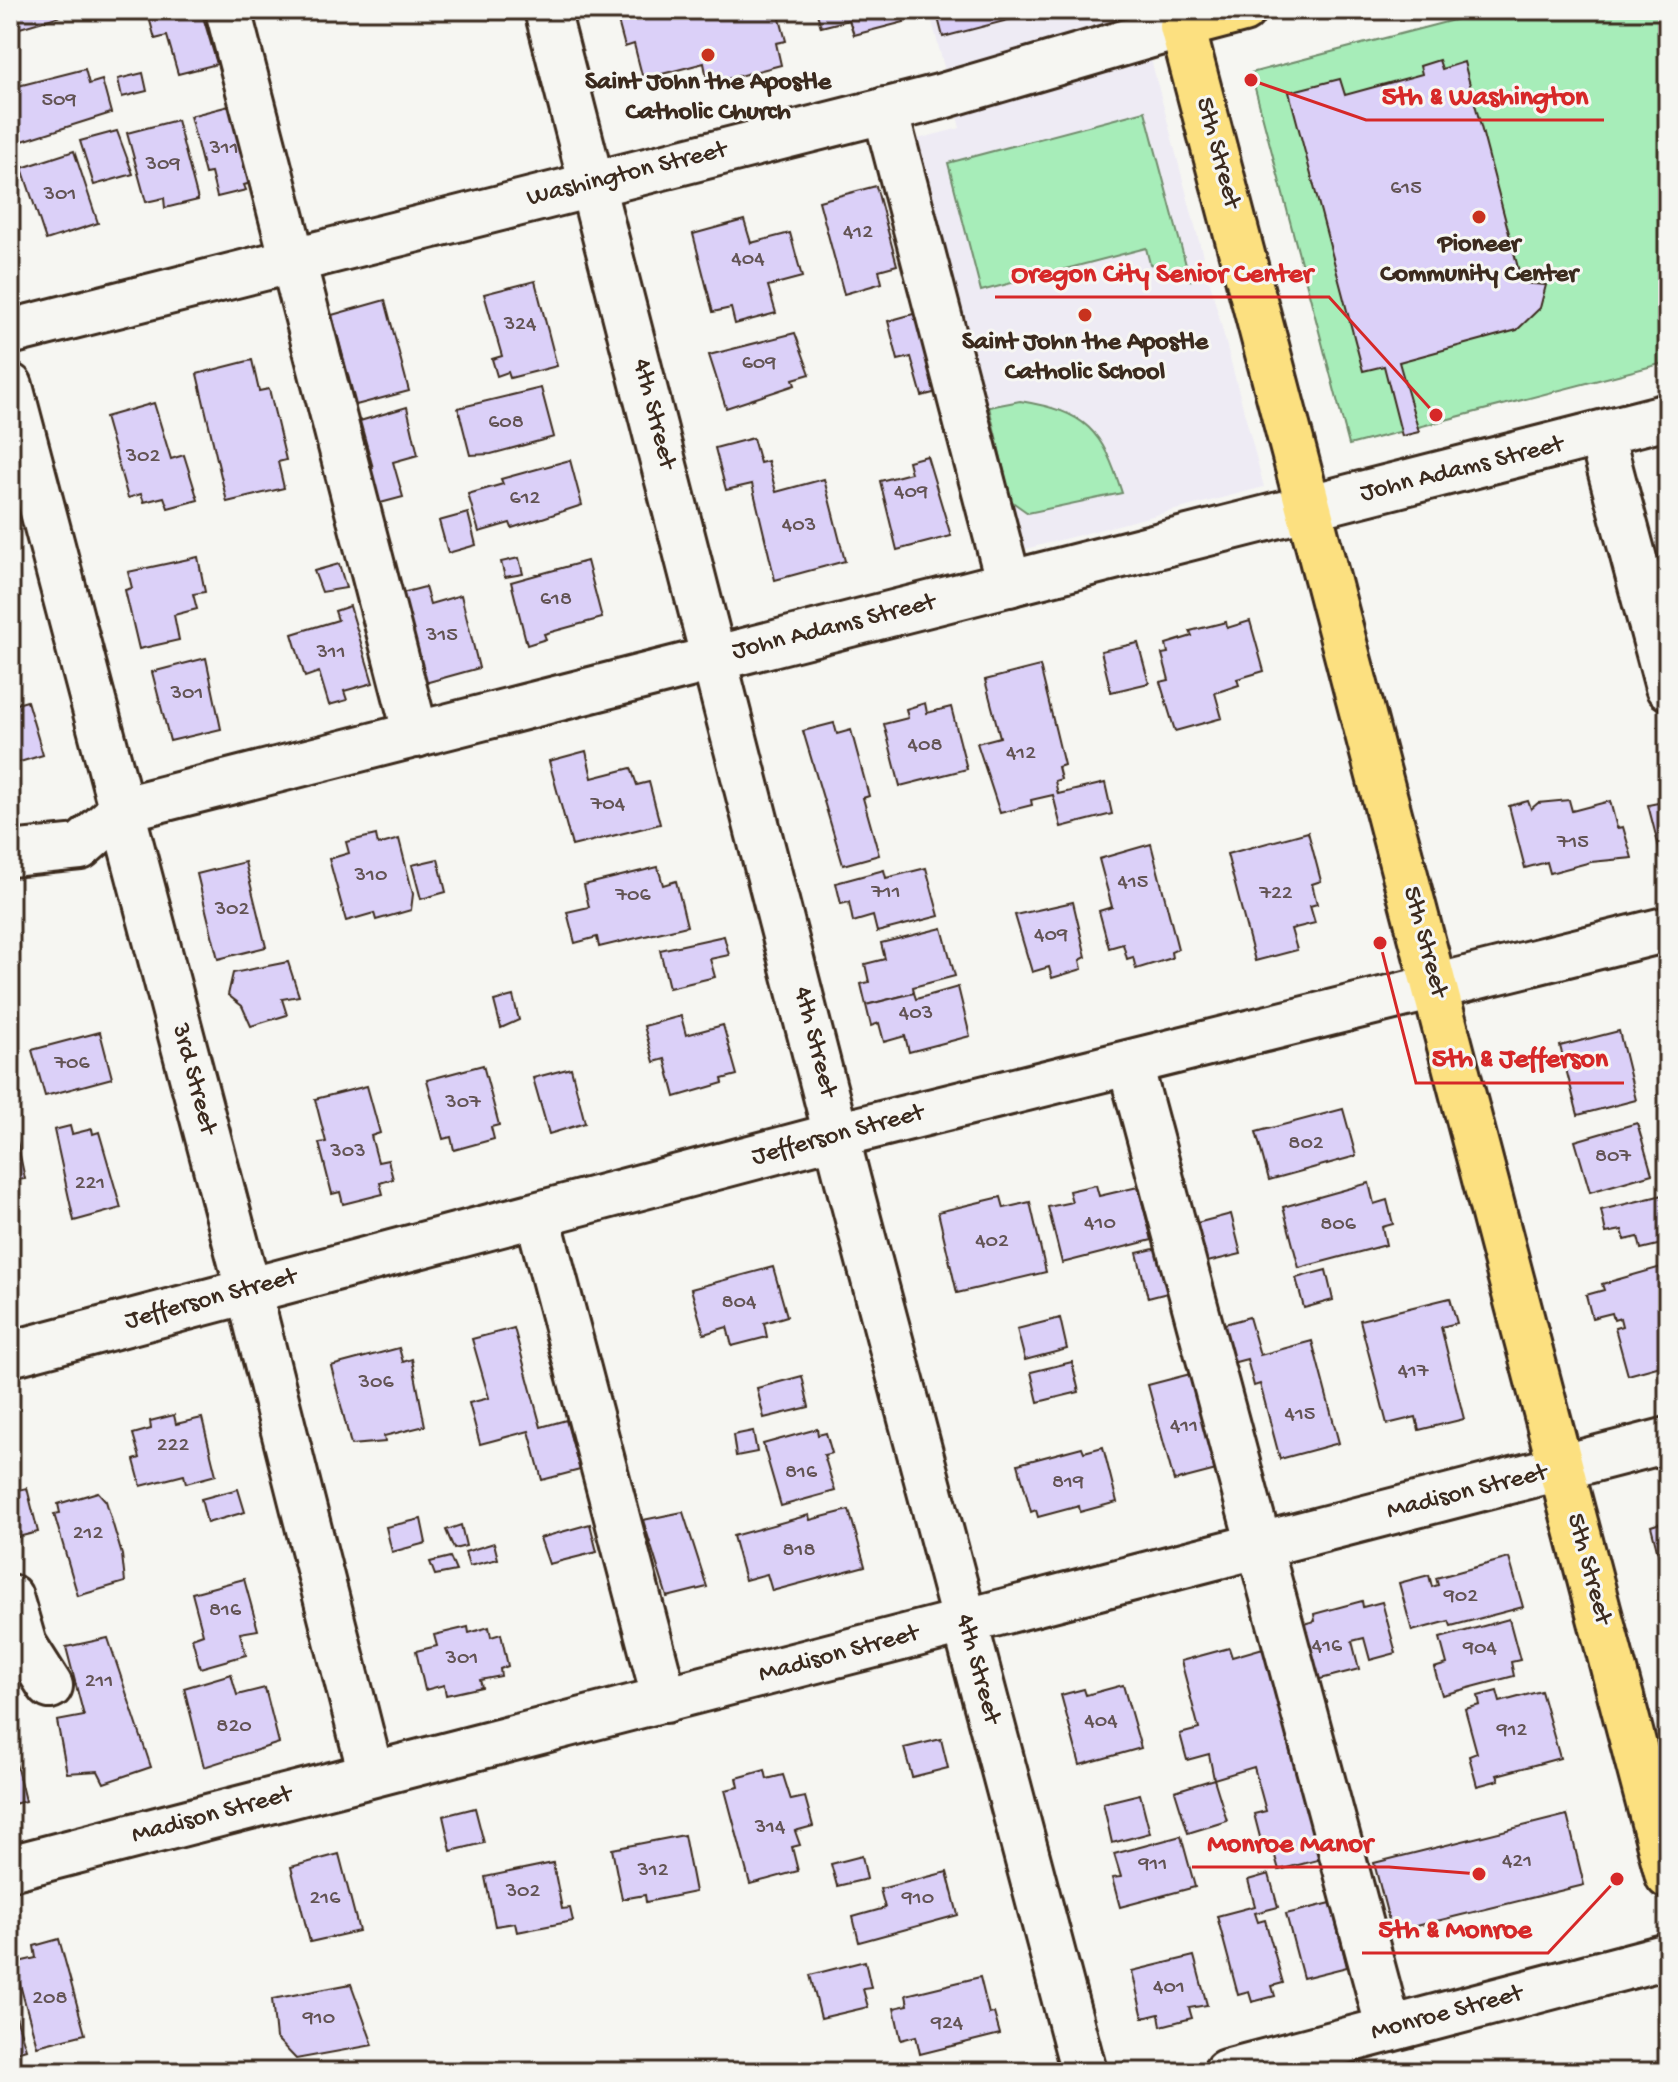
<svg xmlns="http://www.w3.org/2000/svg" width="1678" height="2082" viewBox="0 0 1678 2082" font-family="'Gochi Hand',sans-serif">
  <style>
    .built { fill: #eeebf4 }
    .green { fill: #a7edb9; stroke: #718c6c; stroke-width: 2 }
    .building { fill: #dbd0f8; stroke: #3b2a1e; stroke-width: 2 }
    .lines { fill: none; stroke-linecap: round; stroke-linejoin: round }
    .minor-casing { stroke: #3b2a1e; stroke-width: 50 }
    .major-casing { stroke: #3b2a1e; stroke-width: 50 }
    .minor { stroke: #f6f6f2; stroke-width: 44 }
    .major { stroke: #fce080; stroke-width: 44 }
    .poi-dot { fill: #c8321e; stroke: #f6f6f2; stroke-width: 3 }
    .labels { text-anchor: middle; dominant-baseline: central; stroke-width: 6; stroke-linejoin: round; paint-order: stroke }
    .number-label { font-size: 22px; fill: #635454 }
    .poi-label { font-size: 26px; font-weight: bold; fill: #3b2a1e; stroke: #f6f6f2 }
    .street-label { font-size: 26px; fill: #3b2a1e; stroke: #f6f6f2 }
    .leader { fill: none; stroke: #d62828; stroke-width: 3 }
    .callout-dot { fill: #d62828; stroke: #f6f6f2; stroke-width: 3 }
    .callout-label { font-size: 28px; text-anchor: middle; font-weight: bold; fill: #d62828; stroke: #f6f6f2; stroke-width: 6; stroke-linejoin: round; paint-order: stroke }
  </style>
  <rect width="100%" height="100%" fill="#f6f6f2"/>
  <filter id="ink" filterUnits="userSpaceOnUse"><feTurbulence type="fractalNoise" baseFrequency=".0125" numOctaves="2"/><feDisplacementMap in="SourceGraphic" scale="16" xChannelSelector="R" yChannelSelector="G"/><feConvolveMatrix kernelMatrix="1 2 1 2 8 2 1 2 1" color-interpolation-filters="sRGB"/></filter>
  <g filter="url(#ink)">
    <!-- built -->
    <path class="built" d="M929 10H1138L1264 487 1014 552 906 142 960 128Z"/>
    <!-- green -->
    <g class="green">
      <path d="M1492 10H1668V362L1349 445 1251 73Z"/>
      <path d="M1145 111 1190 280 1150 264 1146 248 981 291 948 163Z"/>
      <path d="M1020 401C1087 412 1102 430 1122 493L1028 513 1011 501 989 407Z"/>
    </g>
    <!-- building -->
    <g class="building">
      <path d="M10 10H58L60 16 10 31Z"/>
      <path d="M147 10H201L217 64 178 74 167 36 155 39Z"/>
      <path d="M615 10H797L779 15 786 41 776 43 781 65 708 84 704 63 643 79 634 44 625 47Z"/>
      <path d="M816 10H901L904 22 854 35 849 20 821 27Z"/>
      <path d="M936 10H1046L943 37Z"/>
      <path d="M1439 60 1442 69 1464 62 1522 283 1546 285 1540 308 1517 330 1399 362 1419 432 1402 436 1384 366 1363 371 1289 92 1340 79 1345 95 1422 74 1420 66Z"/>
      <path d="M85 69 89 84 102 80 111 113 16 143 10 121V88Z"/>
      <path d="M143 73 147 91 122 97 118 79Z"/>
      <path d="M233 105 258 181 244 185 246 190 217 197 211 173 205 174 190 116Z"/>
      <path d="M177 120 198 200 165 208 164 198 146 202 127 133Z"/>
      <path d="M117 131 133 174 94 185 80 141Z"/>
      <path d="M74 151 98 223 46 240 22 168Z"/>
      <path d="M876 186 897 265 879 270 882 283 844 294 819 201Z"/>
      <path d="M744 220 751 243 790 233 802 277 768 286 776 313 735 324 731 308 713 312 693 234Z"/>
      <path d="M535 281 557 366 510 378 508 372 497 376 492 359 502 356 484 294Z"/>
      <path d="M385 300 409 391 356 405 332 315Z"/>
      <path d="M935 308 956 387 922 396 911 357 898 360 888 321Z"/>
      <path d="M795 333 810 374 793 379 795 385 726 408 709 355Z"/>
      <path d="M252 360 259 391 269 389 286 460 278 462 284 488 227 502 197 374Z"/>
      <path d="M541 388 554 437 491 454 470 455 458 408Z"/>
      <path d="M154 403 171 459 184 455 198 500 168 508 164 497 144 502 141 494 128 498 105 417Z"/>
      <path d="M407 407 418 455 393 462 403 497 369 506 359 471 373 468 360 421Z"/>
      <path d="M753 438 760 463 768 461 776 492 824 479 845 561 775 580 752 484 726 490 715 448Z"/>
      <path d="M927 456 951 536 897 550 880 481 911 473 908 461Z"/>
      <path d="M570 460 582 505 512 528 510 523 479 532 468 494 503 484 501 479Z"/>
      <path d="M468 513 476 545 448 553 439 521Z"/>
      <path d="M198 557 205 592 193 594 197 609 174 615 179 640 139 649 125 590 132 588 128 572Z"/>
      <path d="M519 558 523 574 505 577 501 562Z"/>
      <path d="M587 561 602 618 544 634 546 639 527 645 511 582Z"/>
      <path d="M339 564 346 588 322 592 314 571Z"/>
      <path d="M425 587 430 604 461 595 479 668 425 683 402 593Z"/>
      <path d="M350 606 373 683 344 691 347 700 329 705 319 672 305 677 292 634 338 620 335 611Z"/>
      <path d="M1250 621 1264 671 1237 679 1239 685 1215 693 1222 718 1175 731 1160 682 1169 680 1162 654 1168 653 1166 644 1192 636 1190 631 1226 622 1227 628Z"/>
      <path d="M1138 643 1149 683 1111 692 1101 651Z"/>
      <path d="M206 658 221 729 170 741 152 672Z"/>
      <path d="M1040 666 1064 765 1058 767 1061 779 1055 781 1058 794 1105 783 1112 814 1061 827 1053 795 1031 800 1032 805 1000 813 977 743 1000 737 985 680Z"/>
      <path d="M27 701 43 755 10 765V706Z"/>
      <path d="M925 703 927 713 951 707 967 769 900 786 884 724 908 718 906 709Z"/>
      <path d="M834 723 837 734 851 730 869 796 863 798 879 855 843 865 803 731Z"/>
      <path d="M586 751 592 778 631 768 637 785 649 782 660 824 572 846 549 761Z"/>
      <path d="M1569 800 1572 811 1610 801 1617 828 1623 827 1632 858 1591 862 1550 873 1547 862 1525 868 1509 806 1528 801 1531 809 1538 803Z"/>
      <path d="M1668 801V861L1663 863 1648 805Z"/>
      <path d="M1308 832 1321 881 1312 884 1317 904 1310 906 1315 923 1291 929 1297 950 1255 961 1227 854Z"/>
      <path d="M376 835 378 845 399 839 413 894 411 910 376 920 374 913 346 921 329 859 349 853 346 842Z"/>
      <path d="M1151 844 1178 949 1171 952 1172 958 1136 969 1133 957 1127 959 1123 944 1109 948 1099 911 1112 907 1099 859Z"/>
      <path d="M438 859 446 892 421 899 412 865Z"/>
      <path d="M245 862 266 947 218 959 197 874Z"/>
      <path d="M658 867 663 885 676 881 687 926 599 947 597 937 575 943 567 912 589 907 584 885Z"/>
      <path d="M926 868 939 916 877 932 873 916 853 922 849 902 841 904 836 883 884 870 886 878Z"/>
      <path d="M1073 902 1086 957 1080 960 1082 969 1052 978 1049 967 1032 972 1015 915Z"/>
      <path d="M942 928 955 976 913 987 914 993 866 1005 861 984 869 982 865 964 885 959 881 943Z"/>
      <path d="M724 936 729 955 710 959 715 977 669 988 660 950Z"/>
      <path d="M288 962 299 996 282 999 287 1015 251 1026 242 1006 228 995 233 973Z"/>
      <path d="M958 987 970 1036 909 1052 905 1036 884 1042 879 1023 871 1026 866 1005 914 993 916 999Z"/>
      <path d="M513 996 519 1020 501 1028 494 1001Z"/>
      <path d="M681 1016 686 1035 723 1025 737 1075 722 1079 723 1083 675 1097 665 1059 654 1062 644 1026Z"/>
      <path d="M1619 1031 1636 1100 1578 1115 1560 1046Z"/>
      <path d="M100 1032 112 1078 45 1096 32 1050Z"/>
      <path d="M483 1065 499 1125 491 1127 494 1139 454 1150 451 1137 443 1139 427 1080Z"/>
      <path d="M571 1068 585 1123 549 1134 533 1078Z"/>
      <path d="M367 1086 380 1133 371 1136 378 1162 388 1160 393 1179 380 1183 383 1194 343 1204 340 1192 332 1194 319 1143 326 1142 315 1099Z"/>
      <path d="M1343 1109 1356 1156 1269 1180 1256 1132Z"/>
      <path d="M10 1122H13L25 1179 10 1181Z"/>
      <path d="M1637 1123 1652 1174 1590 1192 1575 1141Z"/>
      <path d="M70 1126 72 1134 92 1129 93 1134 99 1132 121 1208 74 1221 54 1130Z"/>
      <path d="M1369 1183 1374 1204 1387 1200 1393 1224 1382 1227 1386 1245 1299 1268 1283 1207Z"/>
      <path d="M1096 1185 1099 1196 1138 1187 1152 1240 1062 1263 1048 1207 1072 1202 1069 1191Z"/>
      <path d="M1663 1195 1668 1212V1226L1663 1228 1666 1243 1641 1249 1638 1237 1625 1240 1622 1230 1606 1233 1601 1210Z"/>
      <path d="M1001 1197 1004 1208 1030 1202 1046 1272 957 1293 938 1212Z"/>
      <path d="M1231 1214 1241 1254 1203 1263 1193 1224Z"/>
      <path d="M1171 1245 1183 1289 1148 1298 1137 1253Z"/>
      <path d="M1668 1265V1364L1628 1375 1615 1328 1622 1326 1620 1318 1614 1320 1612 1313 1592 1318 1586 1295 1604 1290 1602 1284Z"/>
      <path d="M773 1267 787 1316 764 1323 767 1337 732 1346 727 1327 704 1334 691 1289Z"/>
      <path d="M1326 1270 1333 1300 1304 1308 1296 1278Z"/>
      <path d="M1450 1298 1457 1323 1441 1327 1464 1419 1419 1430 1416 1417 1387 1424 1360 1320Z"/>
      <path d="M1249 1317 1260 1355 1312 1341 1339 1443 1280 1459 1260 1384 1254 1386 1247 1359 1228 1364 1218 1326Z"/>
      <path d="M1060 1318 1067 1349 1025 1360 1017 1329Z"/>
      <path d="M514 1328 541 1427 566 1420 580 1470 542 1480 529 1431 480 1444 469 1403 489 1398 472 1339Z"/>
      <path d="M399 1348 403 1362 412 1359 425 1426 384 1436 385 1442 351 1445 331 1366Z"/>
      <path d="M1072 1362 1079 1392 1038 1402 1031 1372Z"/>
      <path d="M1194 1373 1220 1469 1174 1481 1148 1385Z"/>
      <path d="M802 1376 809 1407 764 1418 757 1388Z"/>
      <path d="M174 1415 176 1424 202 1418 216 1475 186 1483 184 1475 141 1486 134 1460 140 1458 133 1434 151 1429 150 1421Z"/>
      <path d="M817 1429 818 1435 826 1433 832 1453 824 1455 835 1491 781 1506 763 1444Z"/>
      <path d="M753 1431 757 1452 736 1456 733 1435Z"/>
      <path d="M1082 1447 1084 1452 1103 1447 1117 1502 1080 1512 1079 1506 1038 1517 1036 1510 1031 1512 1018 1464Z"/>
      <path d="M27 1488 38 1532 10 1539V1492Z"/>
      <path d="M238 1489 245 1512 207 1523 201 1499Z"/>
      <path d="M98 1492 106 1501 122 1555 125 1582 78 1596 54 1514 60 1513 58 1504Z"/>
      <path d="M1668 1509V1558L1660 1561 1651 1526 1667 1521 1664 1510Z"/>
      <path d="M849 1510 865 1566 772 1591 767 1574 745 1580 733 1536 809 1515 810 1520Z"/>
      <path d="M683 1512 707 1587 667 1597 643 1520Z"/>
      <path d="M421 1519 426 1543 392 1552 386 1527Z"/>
      <path d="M590 1524 597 1552 549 1564 540 1538Z"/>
      <path d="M461 1525 466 1546 454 1549 446 1530Z"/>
      <path d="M494 1543 498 1559 469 1566 465 1552Z"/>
      <path d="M450 1557 456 1571 435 1575 430 1562Z"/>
      <path d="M1509 1558 1523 1607 1451 1626 1449 1621 1412 1631 1399 1583 1429 1575 1432 1587 1438 1585 1436 1578Z"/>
      <path d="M244 1579 258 1630 240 1633 246 1655 200 1668 192 1638 203 1634 192 1593Z"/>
      <path d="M1362 1601 1363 1607 1382 1602 1396 1653 1370 1660 1364 1638 1352 1641 1359 1669 1309 1682 1295 1626 1315 1621 1314 1614Z"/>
      <path d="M1509 1619 1520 1660 1511 1662 1514 1676 1442 1695 1434 1668 1447 1664 1440 1638Z"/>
      <path d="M468 1627 469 1633 489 1627 491 1637 501 1634 508 1666 500 1669 501 1676 480 1680 482 1687 446 1695 444 1685 425 1690 416 1651 437 1646 434 1635Z"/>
      <path d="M108 1638 151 1767 104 1783 98 1771 67 1773 57 1721 84 1716 66 1647Z"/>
      <path d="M1229 1648 1232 1657 1263 1648 1291 1753 1300 1751 1329 1857 1279 1870 1270 1839 1261 1841 1254 1814 1266 1811 1254 1767 1214 1779 1209 1754 1187 1760 1180 1734 1199 1729 1181 1661Z"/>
      <path d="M231 1674 237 1695 265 1688 279 1743 204 1767 184 1688Z"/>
      <path d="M1123 1685 1141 1748 1080 1765 1061 1695 1084 1689 1086 1695Z"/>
      <path d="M1497 1691 1500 1702 1541 1691 1560 1758 1497 1775 1499 1780 1477 1786 1469 1756 1477 1753 1465 1709 1480 1705 1478 1696Z"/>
      <path d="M10 1739 25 1801 10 1805Z"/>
      <path d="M941 1739 948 1768 912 1777 904 1748Z"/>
      <path d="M765 1770 767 1779 783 1775 791 1800 805 1797 813 1826 795 1831 800 1845 792 1847 798 1871 750 1884 725 1790 739 1787 737 1778Z"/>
      <path d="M1214 1779 1227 1821 1188 1833 1175 1791Z"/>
      <path d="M1140 1794 1150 1833 1112 1843 1103 1803Z"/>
      <path d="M475 1808 484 1843 451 1851 443 1816Z"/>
      <path d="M1567 1815 1584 1885 1392 1932 1374 1863Z"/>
      <path d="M684 1835 695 1892 646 1902 645 1895 622 1899 612 1849Z"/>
      <path d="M1181 1836 1195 1887 1120 1907 1112 1878 1121 1877 1114 1854Z"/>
      <path d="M339 1854 359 1931 310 1942 291 1867Z"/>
      <path d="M862 1856 867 1879 837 1886 831 1864Z"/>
      <path d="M553 1863 562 1909 570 1908 573 1921 517 1932 515 1923 495 1926 485 1877Z"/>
      <path d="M947 1872 958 1915 859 1942 853 1917 885 1908 880 1889Z"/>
      <path d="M1269 1874 1278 1907 1255 1913 1258 1922 1265 1920 1283 1983 1272 1986 1275 1996 1252 2002 1249 1992 1238 1995 1217 1916 1255 1906 1248 1880Z"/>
      <path d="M1331 1903 1347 1967 1303 1978 1286 1914Z"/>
      <path d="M59 1939 85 2034 37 2046 14 1963 36 1958 34 1946Z"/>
      <path d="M1194 1956 1207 2005 1189 2008 1192 2018 1161 2026 1159 2014 1143 2018 1132 1971Z"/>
      <path d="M865 1961 871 1988 863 1989 868 2007 821 2018 810 1975Z"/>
      <path d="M980 1977 989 2014 994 2013 1000 2034 920 2054 916 2036 901 2040 894 2008 908 2005 906 1995Z"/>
      <path d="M351 1984 373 2045 296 2059 276 2038 272 1999Z"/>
      <path d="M10 1997 26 2049 10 2054Z"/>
    </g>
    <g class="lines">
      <!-- minor casing -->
      <g class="minor-casing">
        <g id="minor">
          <path d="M228 10 416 735"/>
          <path d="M547 10 849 1185 1084 2072"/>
          <path d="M885 110 1009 584"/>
          <path d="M10 332 939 97 1182 26 1177 10"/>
          <path d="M10 386 248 1289 371 1774"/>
          <path d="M1601 435 1668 687"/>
          <path d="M10 854 80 847 123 809 1668 416"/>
          <path d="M1130 1064 1389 2029"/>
          <path d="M538 1217 665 1700"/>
          <path d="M10 1354 837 1135 1668 929"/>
          <path d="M10 1597 24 1645 50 1686"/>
          <path d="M10 1868 1668 1440"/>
          <path d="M1226 2072 1668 1956"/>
        </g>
      </g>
      <!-- major casing -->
      <g class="major-casing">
        <path id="major" d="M1243 10 1182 26 1668 1876"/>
      </g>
      <!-- minor -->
      <use href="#minor" class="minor"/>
      <!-- major -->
      <use href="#major" class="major"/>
    </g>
  </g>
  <!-- markers -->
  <g class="poi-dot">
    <circle cx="708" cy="55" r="8"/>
    <circle cx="1479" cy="217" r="8"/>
    <circle cx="1085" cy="315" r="8"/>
  </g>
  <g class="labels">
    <!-- number labels -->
    <g class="number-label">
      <text x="59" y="101">509</text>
      <text x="224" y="149">311</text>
      <text x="163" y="165">309</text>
      <text x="1406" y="189">615</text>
      <text x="60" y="195">301</text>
      <text x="858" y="233">412</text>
      <text x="748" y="260">404</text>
      <text x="520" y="325">324</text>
      <text x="759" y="364">609</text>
      <text x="506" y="423">608</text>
      <text x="143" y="457">302</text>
      <text x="911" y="493">409</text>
      <text x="525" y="499">612</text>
      <text x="799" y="526">403</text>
      <text x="556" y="600">618</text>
      <text x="442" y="636">315</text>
      <text x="331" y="653">311</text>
      <text x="187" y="694">301</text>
      <text x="925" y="746">408</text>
      <text x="1021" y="754">412</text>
      <text x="608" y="805">704</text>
      <text x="1573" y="843">715</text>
      <text x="371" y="876">310</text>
      <text x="1133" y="883">415</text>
      <text x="886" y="893">711</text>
      <text x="1276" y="894">722</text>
      <text x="633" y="896">706</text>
      <text x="232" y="910">302</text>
      <text x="1051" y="936">409</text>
      <text x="916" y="1014">403</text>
      <text x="72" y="1064">706</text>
      <text x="463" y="1103">307</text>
      <text x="1306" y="1144">802</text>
      <text x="348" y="1152">303</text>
      <text x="1613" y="1157">807</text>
      <text x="90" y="1184">221</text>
      <text x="1100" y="1224">410</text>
      <text x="1338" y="1225">806</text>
      <text x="992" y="1242">402</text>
      <text x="739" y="1303">804</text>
      <text x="1413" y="1372">417</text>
      <text x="376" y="1383">306</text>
      <text x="1300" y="1415">415</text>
      <text x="1184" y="1427">411</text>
      <text x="173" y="1446">222</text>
      <text x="801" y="1473">816</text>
      <text x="1068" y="1483">819</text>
      <text x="88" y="1534">212</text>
      <text x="799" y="1551">818</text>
      <text x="1461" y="1597">902</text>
      <text x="225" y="1611">816</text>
      <text x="1327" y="1647">416</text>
      <text x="1480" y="1649">904</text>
      <text x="462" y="1659">301</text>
      <text x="99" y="1682">211</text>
      <text x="1101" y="1722">404</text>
      <text x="234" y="1727">820</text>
      <text x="1512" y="1731">912</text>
      <text x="770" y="1828">314</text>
      <text x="1517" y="1862">421</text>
      <text x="1153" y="1865">911</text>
      <text x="653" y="1871">312</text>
      <text x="523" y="1892">302</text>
      <text x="325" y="1899">216</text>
      <text x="918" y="1899">910</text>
      <text x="1169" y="1988">401</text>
      <text x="50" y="1999">208</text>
      <text x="319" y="2019">910</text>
      <text x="947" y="2024">924</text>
    </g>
    <!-- poi labels -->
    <g class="poi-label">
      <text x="708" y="83">Saint John the Apostle<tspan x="708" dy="30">Catholic Church</tspan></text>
      <text x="1479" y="245">Pioneer<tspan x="1479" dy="30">Community Center</tspan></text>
      <text x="1085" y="343">Saint John the Apostle<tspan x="1085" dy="30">Catholic School</tspan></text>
    </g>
    <!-- street labels -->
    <g class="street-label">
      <text transform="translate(1217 153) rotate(75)">5th Street</text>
      <text transform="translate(627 175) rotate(-14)">Washington Street</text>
      <text transform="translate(653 414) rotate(76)">4th Street</text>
      <text transform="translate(1462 470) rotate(-14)">John Adams Street</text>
      <text transform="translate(834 628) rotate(-14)">John Adams Street</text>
      <text transform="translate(1424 942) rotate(75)">5th Street</text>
      <text transform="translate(814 1042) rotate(76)">4th Street</text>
      <text transform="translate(193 1079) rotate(75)">3rd Street</text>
      <text transform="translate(838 1136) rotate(-15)">Jefferson Street</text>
      <text transform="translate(211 1300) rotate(-15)">Jefferson Street</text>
      <text transform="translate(1467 1493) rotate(-14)">Madison Street</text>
      <text transform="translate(1588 1569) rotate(75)">5th Street</text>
      <text transform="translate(839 1655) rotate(-15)">Madison Street</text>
      <text transform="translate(977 1669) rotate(75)">4th Street</text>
      <text transform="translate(212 1816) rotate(-15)">Madison Street</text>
      <text transform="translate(1447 2014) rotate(-15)">Monroe Street</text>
    </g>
  </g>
  <!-- callouts -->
  <path class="leader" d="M1251 80L1366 120H1604M1436 415L1329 297H995M1380 943L1416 1083H1624M1479 1874L1389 1867H1192M1617 1879L1548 1953H1362"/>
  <g class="callout-dot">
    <circle cx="1251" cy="80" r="8"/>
    <circle cx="1436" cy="415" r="8"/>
    <circle cx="1380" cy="943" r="8"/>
    <circle cx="1479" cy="1874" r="8"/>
    <circle cx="1617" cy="1879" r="8"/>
  </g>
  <g class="callout-label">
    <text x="1485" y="104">5th &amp; Washington</text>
    <text x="1162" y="281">Oregon City Senior Center</text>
    <text x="1520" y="1066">5th &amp; Jefferson</text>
    <text x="1290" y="1851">Monroe Manor</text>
    <text x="1455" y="1937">5th &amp; Monroe</text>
  </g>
  <!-- margin -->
  <rect width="1678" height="2082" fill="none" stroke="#f6f6f2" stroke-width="40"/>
  <rect x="20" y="20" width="1638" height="2042" fill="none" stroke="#3b2a1e" stroke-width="3" filter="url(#ink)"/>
</svg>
